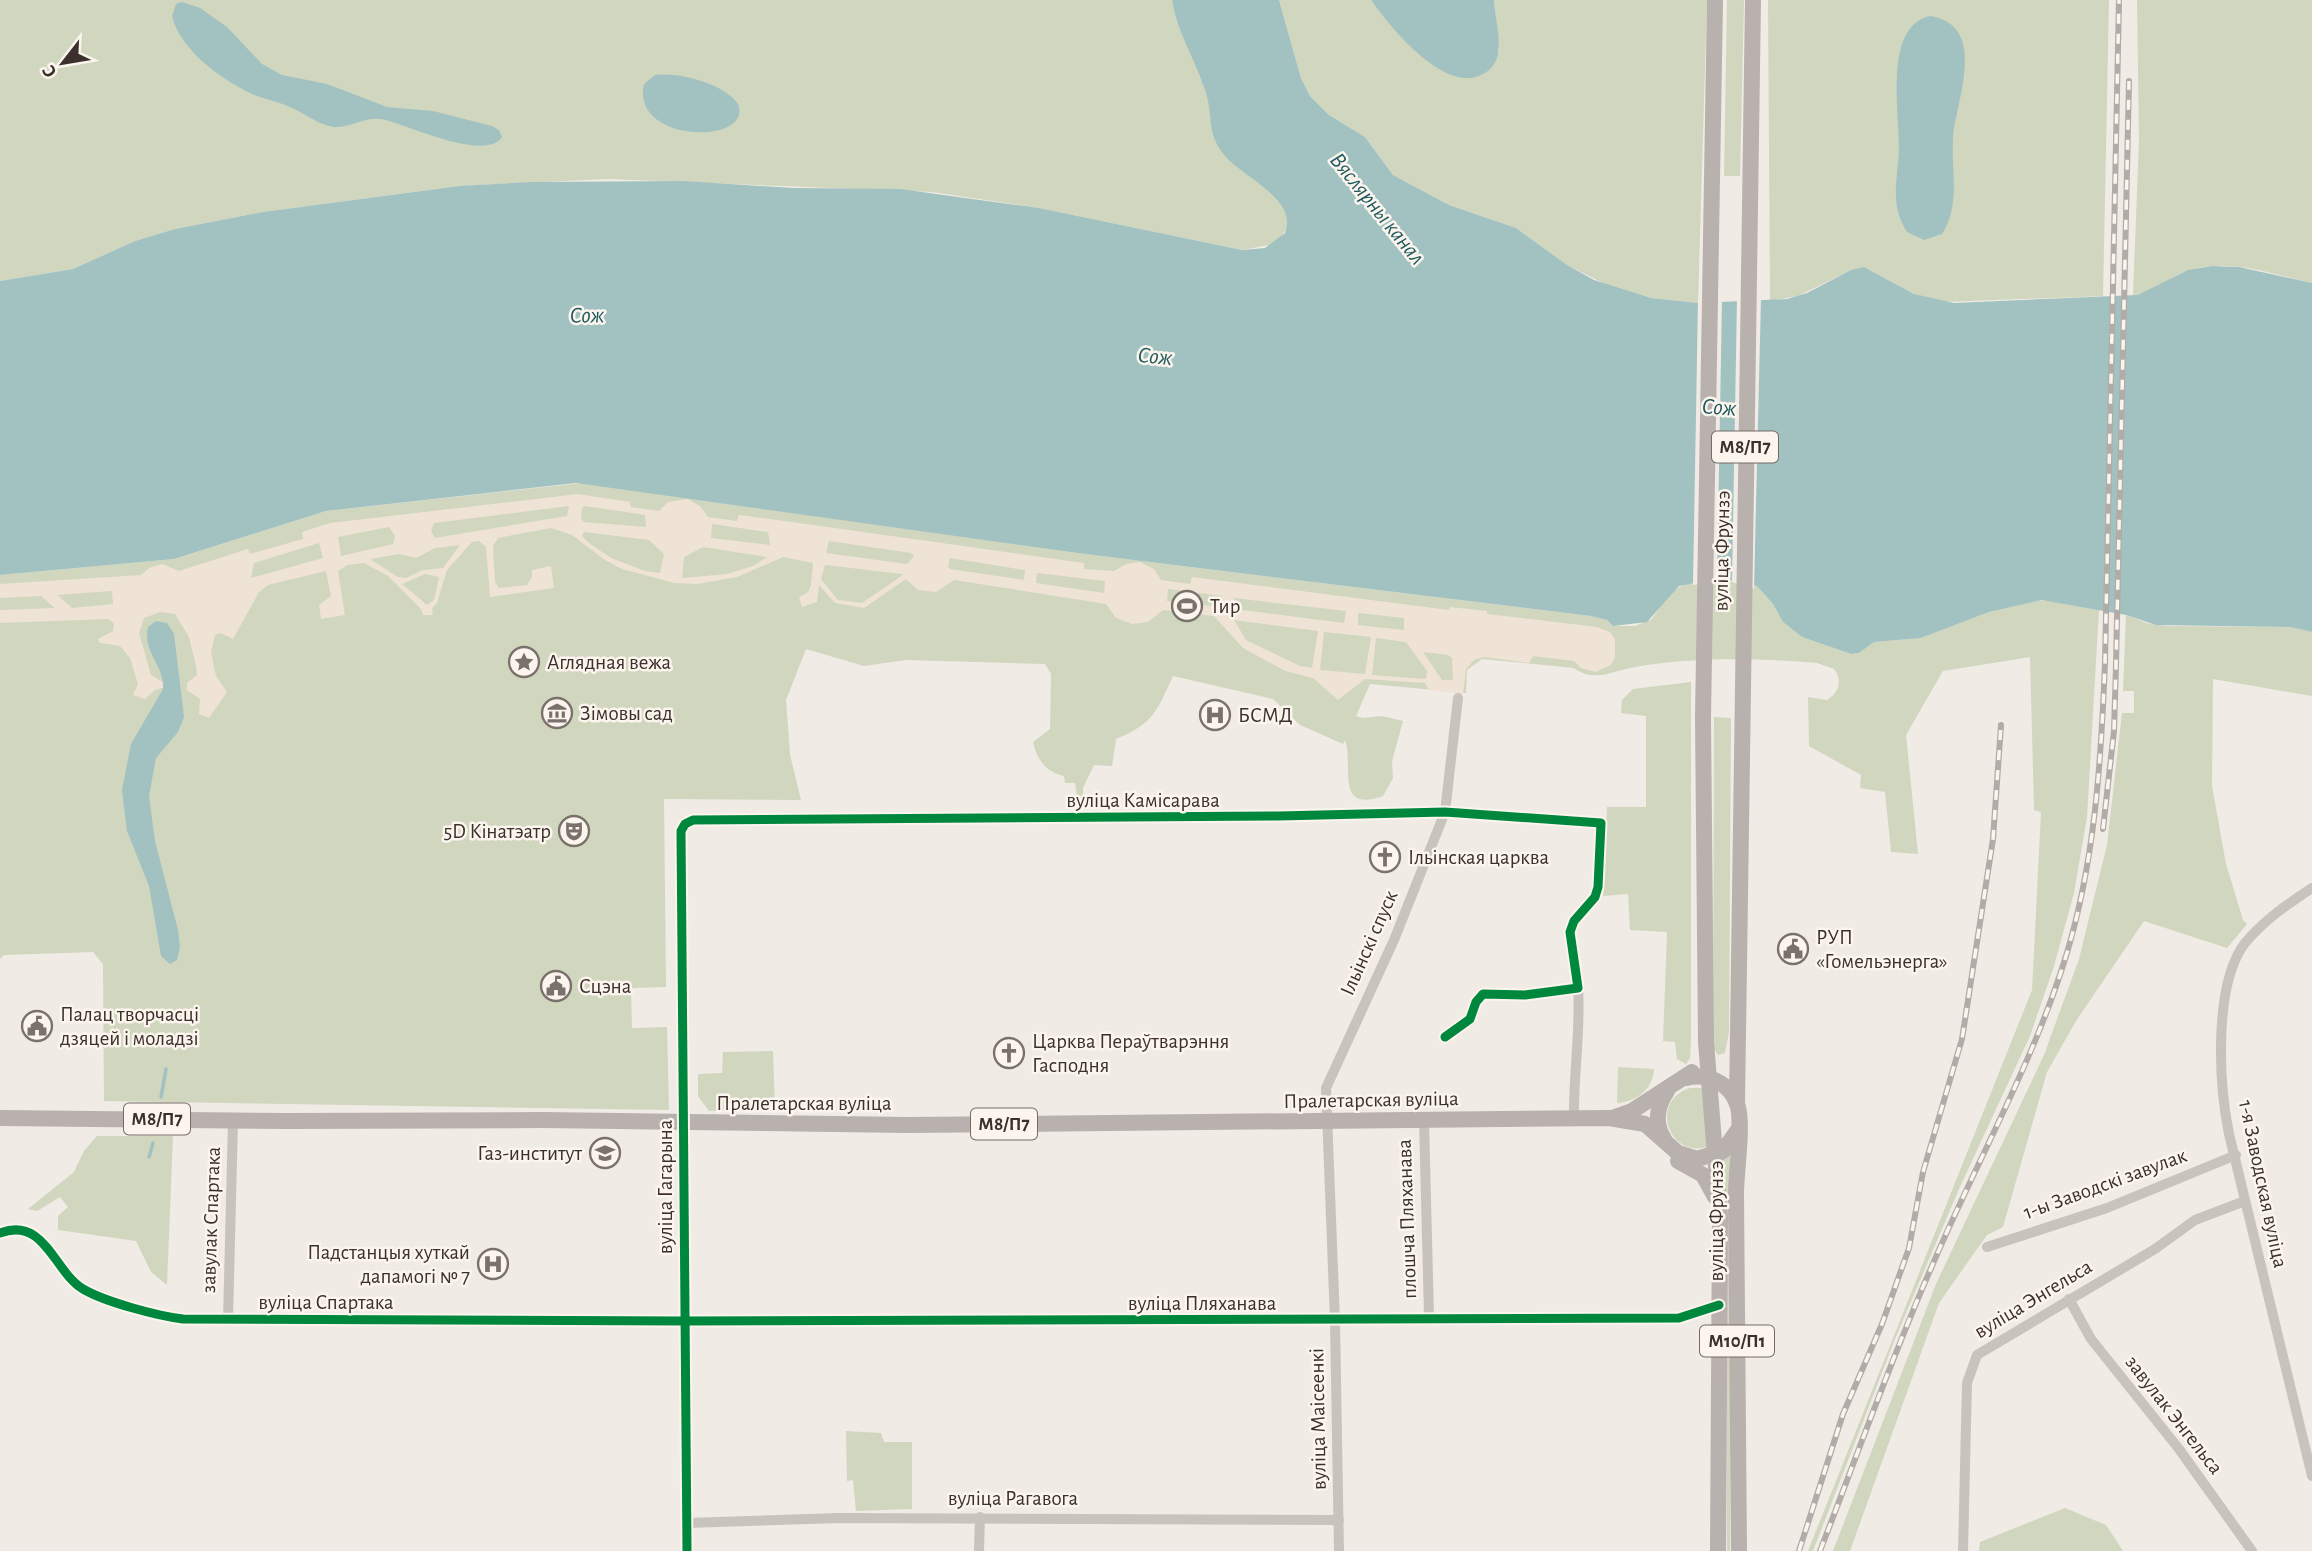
<svg xmlns="http://www.w3.org/2000/svg" width="2312" height="1551" viewBox="0 0 2312 1551" font-family="'Alegreya Sans',sans-serif">
  <style>
    .green { fill: #d1d6bf }
    .plaza { fill: #eee3d5; fill-rule: evenodd }
    .water { fill: #a1c2c1 }
    .pier { fill: #f0ebe5 }
    .lines { fill: none; stroke-linecap: round; stroke-linejoin: round }
    .stream { stroke: #a1c2c1; stroke-width: 3.5 }
    .street { stroke: #c9c3be; stroke-width: 10 }
    .primary { stroke: #b8b1ad; stroke-width: 16 }
    .rail-casing { stroke: #b1aca8; stroke-width: 6 }
    .rail { stroke: #fbf5ee; stroke-width: 3.5; stroke-dasharray: 10; stroke-linecap: butt }
    .cycleway-casing { stroke: #fbf5ee; stroke-width: 13 }
    .cycleway { stroke: #00873e; stroke-width: 9 }
    .labels { text-anchor: middle; dominant-baseline: central; stroke-width: 5; stroke-linejoin: round; paint-order: stroke }
    .shield { fill: #fbf5ee; stroke: #756b66; stroke-width: 2 }
    .shield-label { font-size: 19px; font-weight: bold; fill: #3b302b }
    .street-label { font-size: 21px; fill: #3b302b; stroke: #fbf5ee }
    .poi-label { font-size: 21px; fill: #3b302b; stroke: #fbf5ee; text-anchor: start }
    .water-label { font-size: 23px; font-style: italic; fill: #1f5a5e; stroke: #fbf5ee }
  </style>
  <rect width="100%" height="100%" fill="#f0ebe5"/>
  <!-- green -->
  <g class="green">
    <path d="M0 0H1172C1177 34 1198 64 1207 97 1213 122 1208 136 1227 157 1245 179 1292 195 1287 229L1274 244 1242 250 1039 208 932 192 608 179 459 186 263 212 175 229 135 241 73 269 0 281Z"/>
    <path d="M1279 0H1371L1407 42 1436 67 1499 51 1494 0H1707L1698 303 1651 298 1611 287 1567 265 1516 228 1449 205 1393 175 1365 137 1329 115 1310 96 1301 78Z"/>
    <path d="M1727 0H1744L1740 176H1724Z"/>
    <path d="M1768 0H2109L2103 296 1943 302 1914 294 1864 267 1851 270 1798 296 1770 301Z"/>
    <path d="M2137 0H2312V283C2273 274 2227 257 2187 271 2169 277 2153 294 2133 296L2139 140Z"/>
    <path d="M582 483 1085 554 1591 616 1607 620 1613 626H1635L1652 619 1669 594 1686 583 1720 578 1757 586 1773 604 1783 622 1802 637 1851 654 1859 653 1874 642 1921 638 1989 612 2035 601 2049 600 2099 610 2087 817 2074 893 2054 966 2030 1036 1959 1189 1895 1339 1813 1551H1808L2032 990 2041 812 2034 810 2030 657 1943 671 1906 735 1918 854 1891 852 1885 792 1860 788 1861 775 1809 746 1808 697 1827 700C1839 693 1843 680 1834 669L1817 663C1759 658 1693 657 1635 667 1613 671 1594 683 1574 668L1482 659 1467 670 1466 693 1370 684 1356 716 1363 718 1382 716 1403 721 1392 761 1393 778 1383 796C1334 814 1354 764 1345 740L1343 744 1300 725 1273 699 1173 676C1157 711 1153 724 1116 739L1112 766 1094 765 1083 788V797H1077L1075 783H1065L1064 776C1046 772 1037 760 1033 742L1050 729 1051 674 1045 664 906 660 864 666 806 649 786 700 790 755 801 800 664 799 666 987 631 988 632 1028 667 1027 669 1110 104 1101 103 964 93 952 4 955 0 959V575L174 559 326 511Z"/>
    <path d="M2126 615 2146 623 2165 626 2290 627 2312 632V696L2213 679 2212 786 2226 864 2243 920 2247 924 2227 948 2144 921 2076 1021 2047 1072 2003 1227 1987 1235 1939 1303 1850 1551H1833L1936 1284 2044 1055 2079 959 2107 845 2122 713H2134V691H2123Z"/>
    <path d="M1691 682V1039L1690 1058 1686 1064 1677 1059 1675 1042 1663 1041 1667 932 1630 930 1628 894 1603 896 1607 807H1646V716L1621 713 1622 700 1633 689Z"/>
    <path d="M1714 717 1731 718 1729 1032 1725 1053 1718 1055 1713 1048Z"/>
    <path d="M773 1051 775 1109 709 1111 698 1096V1074L722 1073 723 1052Z"/>
    <path d="M1618 1067 1654 1069C1653 1089 1636 1102 1617 1103Z"/>
    <path d="M1690 1088H1703L1710 1146C1669 1161 1648 1101 1690 1088Z"/>
    <path d="M97 1136H173L167 1285 151 1272 136 1241 58 1230V1216L68 1207 60 1197 37 1211 28 1209 74 1172 84 1151Z"/>
    <path d="M1731 1149 1730 1551H1727L1726 1184 1722 1157Z"/>
    <path d="M846 1431 881 1433 884 1442H912V1509L856 1511 853 1480 847 1481Z"/>
    <path d="M2065 1508 2106 1525 2123 1551H1979L1980 1542Z"/>
  </g>
  <!-- plaza -->
  <path class="plaza" d="M578 494 630 502 631 507 659 511 668 502 687 499 700 506 708 517 737 521 739 515 828 527 1084 563V569L1114 571 1126 564 1140 562 1154 569 1161 580 1190 584 1192 577 1449 610 1450 607 1487 611V614L1597 627 1610 632 1615 639V657L1611 665 1596 672 1581 668 1574 661 1533 656 1529 663 1484 657 1474 660 1466 669 1463 694 1429 690 1425 683 1365 679 1338 700 1313 678 1285 671 1243 648 1214 616 1163 610 1148 622 1132 624 1116 618 1106 604 954 580 936 592 918 590 906 579 864 608 835 603 819 585 817 602 802 607 799 597 808 592 811 585 813 563 783 557 737 577 697 584 674 583 622 569 605 560 572 535 551 528 498 538 493 546 495 582 499 588 527 585 532 577V570L551 566 554 588 490 597 486 547 479 541 472 542 447 570 437 603 432 608 433 615H423L421 609 388 576 364 563 347 565 338 571 345 615 321 619 319 605 331 596 326 571 268 585 259 592 233 639 221 633 215 635 211 653 216 676 227 692 209 718 199 714 200 699 187 690V683L197 675 196 666 189 637 175 614 160 612 144 618 139 633 151 675 163 682H181L155 690 145 699 133 695 138 684 130 658 120 646 100 643 98 639 113 631 114 624 109 619 0 623V610L55 608 41 596 0 598V584L141 575 149 568 162 564 179 571 248 549 250 554 303 539 302 532 330 523ZM569 506 567 516 435 538 431 531 434 523ZM585 506 645 515 646 527 584 522 581 519 582 508ZM712 524 768 532 770 545 711 538ZM389 527 395 536 393 544 341 556 338 537ZM584 532 649 540 664 554 660 573 645 571 611 558 589 543 582 536ZM829 541 911 553 914 556 907 564 826 553ZM319 543 323 558 251 578 254 563ZM460 545 443 568 423 570 406 578 398 577 370 559 399 554 416 558 435 548ZM703 547 767 557 753 566 727 574 682 578 684 557ZM950 558 1025 570 1024 580 950 569 948 566ZM825 565 902 574 903 575 862 603 838 600 821 579ZM1037 573 1105 581 1104 593 1036 583ZM425 574 439 577 434 600 427 605 402 584ZM1168 589 1222 596 1221 607 1167 601ZM112 591 113 604 72 608 57 595ZM1234 598 1346 611 1344 623 1234 609ZM1358 613 1404 618V630L1358 625ZM1234 620 1318 631 1312 668 1300 666 1246 640ZM1324 632 1371 637 1365 674 1320 670ZM1376 638 1406 642 1427 671 1426 679 1372 675ZM1423 652 1448 655 1452 658 1453 680H1442Z"/>
  <!-- water -->
  <g class="water">
    <path d="M1172 0H1279L1301 78 1310 96 1329 115 1365 137 1393 175 1449 205 1516 228 1567 265 1594 280 1651 298 1698 303 1787 299 1807 293 1851 270 1864 267 1914 294 1954 303 2138 295 2188 270 2212 266 2239 267 2312 283V632L2290 627 2156 625 2126 615 2042 600 1989 612 1921 638 1874 642 1859 653 1851 654 1802 637 1783 622 1773 604 1757 586 1720 578 1679 586 1647 622 1613 626 1607 620 1591 616 1085 554 576 483 326 511 174 559 0 575V281L73 269 135 241 175 229 263 212 459 186 530 182 683 181 793 188 900 189 1039 208 1242 250 1265 248 1285 233C1298 199 1244 178 1226 157 1207 135 1213 122 1207 97 1198 64 1177 34 1172 0Z"/>
    <path d="M1371 0H1494C1495 17 1501 38 1498 54 1496 64 1490 71 1481 75 1444 93 1390 27 1371 0Z"/>
    <path d="M182 2 200 8 227 27 262 64 282 75 327 84 387 107 433 111 492 126 499 130 502 137C485 163 404 123 381 119 363 117 350 128 334 127 318 125 305 113 290 107 277 101 263 99 250 93 221 79 180 50 172 16L176 4Z"/>
    <path d="M1930 16C1990 25 1955 104 1953 138 1951 171 1961 205 1942 234L1924 240 1907 232C1889 203 1898 179 1899 148 1900 113 1883 26 1930 16Z"/>
    <path d="M655 75C679 72 723 83 738 104 754 145 630 144 644 84Z"/>
    <path d="M156 621 167 623 174 634 184 717 178 732 156 758 149 796 155 841 178 930 180 947 177 960 170 964 161 956 149 886 127 831 122 790 131 744 163 689C165 666 142 652 148 627Z"/>
  </g>
  <!-- pier -->
  <g class="pier">
    <path d="M1737 298H1761L1754 589 1732 582Z"/>
    <path d="M1698 299H1722L1717 582 1693 585Z"/>
  </g>
  <g class="lines">
    <!-- stream -->
    <g class="stream">
      <path d="M161 1097 166 1069"/>
      <path d="M149 1157 153 1143"/>
    </g>
    <!-- street -->
    <g class="street">
      <path d="M2312 888C2288 904 2264 920 2245 943 2213 985 2219 1085 2229 1134L2312 1476"/>
      <path d="M1574 1119C1573 1075 1581 1032 1578 988"/>
      <path d="M1424 1120 1429 1316"/>
      <path d="M0 1233C45 1216 54 1272 83 1289 105 1302 158 1316 183 1319L683 1321 1679 1318 1719 1305"/>
      <path d="M1987 1247 2107 1208 2236 1155"/>
      <path d="M2069 1299 2091 1339 2179 1449 2252 1551"/>
      <path d="M228 1320 233 1121"/>
      <path d="M687 1523 839 1518 1339 1520"/>
      <path d="M687 1551 681 831 685 824 693 820 1279 816 1445 812 1601 823 1598 887 1595 897 1574 921 1570 932 1578 988 1525 995 1483 994 1476 1002 1470 1019 1445 1037"/>
      <path d="M979 1551 980 1517"/>
      <path d="M1339 1551 1335 1321 1326 1088 1394 940 1445 812 1458 698"/>
      <path d="M1963 1551 1967 1383 1977 1355 2155 1249 2195 1220 2245 1201"/>
    </g>
    <!-- primary -->
    <g class="primary">
      <path d="M1715 0 1703 717 1706 1042 1720 1217 1718 1551"/>
      <path d="M1686 1078C1707 1073 1729 1082 1737 1104 1744 1121 1736 1172 1736 1194 1737 1313 1738 1432 1739 1551"/>
      <path d="M1737 1102 1753 0"/>
      <path d="M1615 1117 1632 1111 1692 1072"/>
      <path d="M0 1118 288 1121 543 1120 907 1125 1609 1118 1645 1124 1678 1153 1697 1159 1723 1151 1738 1130"/>
      <path d="M1664 1139C1654 1123 1657 1106 1667 1091"/>
      <path d="M1678 1161 1703 1175 1715 1197"/>
    </g>
    <!-- rail casing -->
    <g class="rail-casing">
      <g id="rail">
        <path d="M2103 829 2114 731 2116 665 2129 81"/>
        <path d="M1799 1551 1843 1414 1882 1324 1909 1248 1923 1172 1962 1039 1993 839 2001 725"/>
        <path d="M1820 1551C1857 1456 1891 1359 1932 1266 1976 1162 2033 1064 2066 956 2095 861 2101 762 2105 663L2119 0"/>
      </g>
    </g>
    <!-- rail -->
    <use href="#rail" class="rail"/>
    <!-- cycleway casing -->
    <g class="cycleway-casing">
      <g id="cycleway">
        <path d="M0 1233C45 1216 54 1272 83 1289 105 1302 158 1316 183 1319L683 1321 1679 1318 1719 1305"/>
        <path d="M687 1551 681 831 685 824 693 820 1279 816 1445 812 1601 823 1598 887 1595 897 1574 921 1570 932 1578 988 1525 995 1483 994 1476 1002 1470 1019 1445 1037"/>
      </g>
    </g>
    <!-- cycleway -->
    <use href="#cycleway" class="cycleway"/>
  </g>
  <!-- icons -->
  <defs>
    <g id="stadium-ring" transform="scale(1.575)"><circle r="9.5" fill="#fbf5ee" stroke="#7a716c" stroke-width="1.5"/><path d="M0-5a6.5 5 0 1 0 0 10a6.5 5 0 1 0 0-10ZM-3.5-1.8h7v3.6h-7Z" fill="#7a716c"/></g>
    <g id="sight-ring" transform="scale(1.575)"><circle r="9.5" fill="#fbf5ee" stroke="#7a716c" stroke-width="1.5"/><path d="M0-6L1.8-2.2L6-1.7L2.9 1.2L3.7 5.4L0 3.3L-3.7 5.4L-2.9 1.2L-6-1.7L-1.8-2.2Z" fill="#7a716c"/></g>
    <g id="museum-ring" transform="scale(1.575)"><circle r="9.5" fill="#fbf5ee" stroke="#7a716c" stroke-width="1.5"/><path d="M0-6L6-3V-2H-6V-3ZM-5-1h2V3h-2ZM-1-1h2V3h-2ZM3-1h2V3H3ZM-6 4H6V6H-6Z" fill="#7a716c"/></g>
    <g id="hospital-ring" transform="scale(1.575)"><circle r="9.5" fill="#fbf5ee" stroke="#7a716c" stroke-width="1.5"/><path d="M-5-5h3v3.5h4V-5h3V5h-3V1.5h-4V5h-3Z" fill="#7a716c"/></g>
    <g id="theatre-ring" transform="scale(1.575)"><circle r="9.5" fill="#fbf5ee" stroke="#7a716c" stroke-width="1.5"/><path d="M-5-5.5Q0-4 5-5.5V0Q5 5 0 6Q-5 5-5 0ZM-3.3-2.5H-1v1.5H-3.3ZM1-2.5H3.3v1.5H1ZM-2.8 1Q0 5.5 2.8 1Z" fill="#7a716c"/></g>
    <g id="church-ring" transform="scale(1.575)"><circle r="9.5" fill="#fbf5ee" stroke="#7a716c" stroke-width="1.5"/><path d="M-1.2-6h2.4v3.5h3.3v2.4h-3.3V6h-2.4V-.1h-3.3v-2.4h3.3Z" fill="#7a716c"/></g>
    <g id="civic-ring" transform="scale(1.575)"><circle r="9.5" fill="#fbf5ee" stroke="#7a716c" stroke-width="1.5"/><path d="M-.6-6.5H3V-4.5H.6V-3L4-1V1h2V6H-6V1h2V-1L-.6-3ZM-1.2 2.5V6h2.4V2.5Z" fill="#7a716c"/></g>
    <g id="university-ring" transform="scale(1.575)"><circle r="9.5" fill="#fbf5ee" stroke="#7a716c" stroke-width="1.5"/><path d="M0-5L7-2L0 1L-7-2ZM-4 1L0 2.5L4 1V4Q0 6-4 4Z" fill="#7a716c"/></g>
  </defs>
  <g fill-rule="evenodd">
    <use href="#stadium-ring" x="1187" y="606"/>
    <use href="#sight-ring" x="524" y="662"/>
    <use href="#museum-ring" x="557" y="713"/>
    <use href="#hospital-ring" x="1215" y="715"/>
    <use href="#theatre-ring" x="574" y="831"/>
    <use href="#church-ring" x="1385" y="857"/>
    <use href="#civic-ring" x="1793" y="949"/>
    <use href="#civic-ring" x="556" y="986"/>
    <use href="#civic-ring" x="37" y="1026"/>
    <use href="#church-ring" x="1009" y="1053"/>
    <use href="#university-ring" x="605" y="1153"/>
    <use href="#hospital-ring" x="493" y="1264"/>
  </g>
  <g class="labels">
    <!-- shield labels -->
    <g class="shield">
      <rect x="1712" y="431.5" width="66" height="31" rx="5"/>
      <rect x="124" y="1103.5" width="66" height="31" rx="5"/>
      <rect x="971" y="1108.5" width="66" height="31" rx="5"/>
      <rect x="1700" y="1325.5" width="74" height="31" rx="5"/>
    </g>
    <g class="shield-label">
      <text x="1745" y="447">М8/П7</text>
      <text x="157" y="1119">М8/П7</text>
      <text x="1004" y="1124">М8/П7</text>
      <text x="1737" y="1341">М10/П1</text>
    </g>
    <!-- street labels -->
    <g class="street-label">
      <text transform="translate(1722 551) rotate(-89)">вуліца Фрунзэ</text>
      <text x="1143" y="800">вуліца Камісарава</text>
      <text transform="translate(1369 943) rotate(-66)">Ільінскі спуск</text>
      <text transform="translate(1371 1100) rotate(-1)">Пралетарская вуліца</text>
      <text x="804" y="1103">Пралетарская вуліца</text>
      <text transform="translate(2105 1184) rotate(-20)">1-ы Заводскі завулак</text>
      <text transform="translate(2263 1184) rotate(78)">1-я Заводская вуліца</text>
      <text transform="translate(665 1187) rotate(-90)">вуліца Гагарына</text>
      <text transform="translate(1407 1219) rotate(-92)">плошча Пляханава</text>
      <text transform="translate(211 1220) rotate(-88)">завулак Спартака</text>
      <text transform="translate(1716 1221) rotate(-90)">вуліца Фрунзэ</text>
      <text transform="translate(2033 1299) rotate(-31)">вуліца Энгельса</text>
      <text x="326" y="1302">вуліца Спартака</text>
      <text x="1202" y="1303">вуліца Пляханава</text>
      <text transform="translate(2174 1415) rotate(52)">завулак Энгельса</text>
      <text transform="translate(1318 1419) rotate(-91)">вуліца Маісеенкі</text>
      <text x="1013" y="1498">вуліца Рагавога</text>
    </g>
    <!-- poi labels -->
    <g class="poi-label">
      <text x="1210" y="606">Тир</text>
      <text x="547" y="662">Аглядная вежа</text>
      <text x="580" y="713">Зімовы сад</text>
      <text x="1238" y="715">БСМД</text>
      <text x="551" y="831" text-anchor="end">5D Кінатэатр</text>
      <text x="1408" y="857">Ільінская царква</text>
      <text x="1816" y="937">РУП<tspan x="1816" dy="24">«Гомельэнерга»</tspan></text>
      <text x="579" y="986">Сцэна</text>
      <text x="60" y="1014">Палац творчасці<tspan x="60" dy="24">дзяцей і моладзі</tspan></text>
      <text x="1032" y="1041">Царква Пераўтварэння<tspan x="1032" dy="24">Гасподня</tspan></text>
      <text x="582" y="1153" text-anchor="end">Газ-институт</text>
      <text x="470" y="1252" text-anchor="end">Падстанцыя хуткай<tspan x="470" dy="24">дапамогі № 7</tspan></text>
    </g>
    <!-- water labels -->
    <g class="water-label">
      <text transform="translate(1377 209) rotate(51)">Вяслярны канал</text>
      <text transform="translate(587 316) rotate(-1)">Сож</text>
      <text transform="translate(1155 357) rotate(6)">Сож</text>
      <text transform="translate(1719 408) rotate(4)">Сож</text>
    </g>
  </g>
  <!-- north arrow -->
  <g transform="translate(63 63) rotate(239)" stroke="#fbf5ee" stroke-width="5" paint-order="stroke">
  <path d="M0-5L12 26L0 18L-12 26Z" fill="#3b302b"/>
  <text y="-10" font-size="19" font-weight="bold" text-anchor="middle" fill="#3b302b">С</text>
  </g>
</svg>
